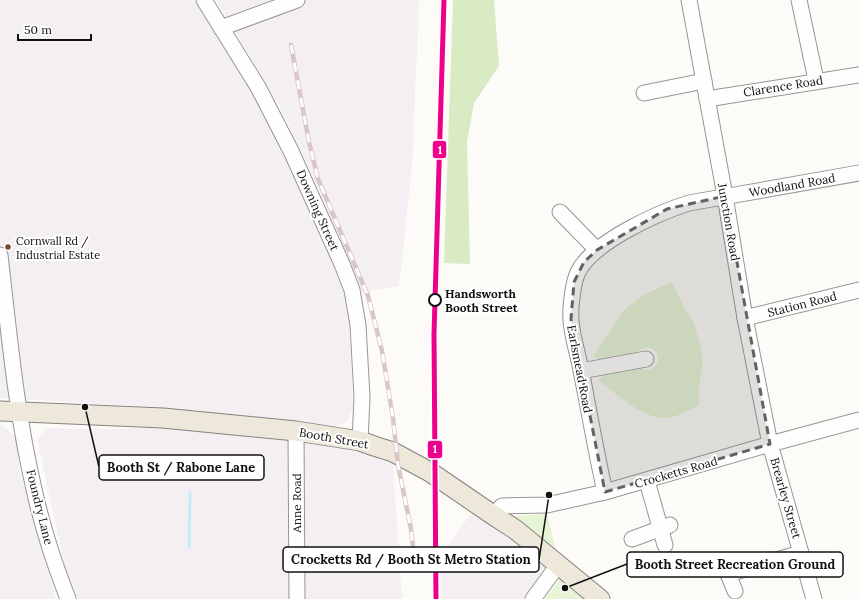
<svg xmlns="http://www.w3.org/2000/svg" width="859" height="599" viewBox="0 0 859 599" font-family="Lora,serif">
  <style>
    .industrial { fill: #f4eff3 }
    .green { fill: #e7f3d5 }
    .forest { fill: #d8ebc3 }
    .lines { fill: none; stroke-linecap: round; stroke-linejoin: round }
    .stream { stroke: #caeaf9; stroke-width: 3 }
    .minor-casing { stroke: #969694; stroke-width: 17 }
    .major-casing { stroke: #848381; stroke-width: 21 }
    .minor { stroke: #fffefe; stroke-width: 15 }
    .major { stroke: #eee8da; stroke-width: 19 }
    .rail-casing { stroke: #dac5c7; stroke-width: 4.5 }
    .rail { stroke: #fff; stroke-width: 3; stroke-dasharray: 9; stroke-linecap: butt }
    .tram-1-casing { stroke: #fff; stroke-width: 8 }
    .tram-1 { stroke: #ec008c; stroke-width: 5 }
    .marked { fill: #636261; fill-opacity: 0.2; stroke: #636261; stroke-width: 3; stroke-dasharray: 8 5; stroke-linejoin: round }
    .bus-dot { fill: #7a4b2a; stroke: #fff; stroke-width: 1.5 }
    .stop-dot { fill: #fff; stroke: #101010; stroke-width: 2 }
    .labels { text-anchor: middle; dominant-baseline: central; stroke-width: 4; stroke-linejoin: round; paint-order: stroke }
    .bus-label { font-size: 11px; fill: #101010; stroke: #fff; text-anchor: start }
    .street-label { font-size: 12px; fill: #101010; stroke: #fff }
    .stop-label { font-size: 12px; font-weight: bold; fill: #101010; stroke: #fff; text-anchor: start }
    .leader { fill: none; stroke: #101010; stroke-width: 1.5 }
    .callout-dot { fill: #101010; stroke: #fff; stroke-width: 1.5 }
    .callout { fill: #fff; stroke: #101010; stroke-width: 1.5 }
    .callout-label { font-size: 13px; text-anchor: middle; font-weight: bold; fill: #101010 }
    .line-badge { stroke: #fff; stroke-width: 1.5 }
    .badge-label { font-size: 11px; text-anchor: middle; font-weight: bold; fill: #fff }
  </style>
  <rect width="100%" height="100%" fill="#fcfbf7"/>
  <!-- industrial -->
  <g class="industrial">
    <path d="M0 0H194L246 81 265 116 307 204 348 295 353 407 348 421 334 428 154 407 0 398Z"/>
    <path d="M216 0H419L412 167 399 286 362 292 320 192 281 109Z"/>
    <path d="M0 424 15 436 20 471 56 599H0Z"/>
    <path d="M163 427 279 439 340 449 363 453 393 464 402 599H75L68 580 37 439 47 428 107 429Z"/>
    <path d="M476 507 551 568 527 599H441L440 556Z"/>
  </g>
  <!-- green -->
  <g class="green">
    <path d="M672 282 686 312 693 320 701 349 703 362 699 386V405C689 410 678 417 667 418 646 421 615 393 599 381L605 372C612 370 629 365 636 366 640 366 643 370 647 370 658 370 662 355 653 349 643 343 639 355 632 357 624 360 613 361 605 363L593 356 625 309 645 294Z"/>
    <path d="M547 514 557 555 513 521 515 516Z"/>
    <path d="M562 577 591 599H545Z"/>
  </g>
  <!-- forest -->
  <path class="forest" d="M453 0H494L499 66 474 103 467 142 470 264 444 263Z"/>
  <g class="lines">
    <!-- stream -->
    <path class="stream" d="M189 547 190 493"/>
    <!-- minor casing -->
    <g class="minor-casing">
      <g id="minor">
        <path d="M204 0 258 87 291 151 342 264 352 290 358 325 362 397 360 441"/>
        <path d="M689 0 725 196 745 318 770 444 814 599"/>
        <path d="M799 0 816 80"/>
        <path d="M221 28 297 0"/>
        <path d="M644 93 704 81"/>
        <path d="M707 99 859 75"/>
        <path d="M560 212 597 250"/>
        <path d="M0 255C9 333 16 412 34 489 42 526 54 563 68 599"/>
        <path d="M745 318 859 290"/>
        <path d="M581 371 646 359"/>
        <path d="M296 431 297 599"/>
        <path d="M647 481 665 545"/>
        <path d="M605 492C596 452 589 411 581 370 578 354 572 337 571 320 570 309 573 282 578 272 593 242 657 213 689 203L859 173"/>
        <path d="M493 515 502 506 547 505 605 492 770 444 859 420"/>
        <path d="M632 539 670 525"/>
        <path d="M735 591 728 574 801 553"/>
        <path d="M533 599 558 565"/>
      </g>
    </g>
    <!-- major casing -->
    <g class="major-casing">
      <path id="major" d="M0 411 163 418 296 431 360 441 374 446 393 452 430 472 493 515 516 530 600 599"/>
    </g>
    <!-- minor -->
    <use href="#minor" class="minor"/>
    <!-- major -->
    <use href="#major" class="major"/>
    <!-- rail casing -->
    <g class="rail-casing">
      <path id="rail" d="M291 45 309 142 318 179 368 296 376 327 382 351 393 418 398 465 411 529 414 557"/>
    </g>
    <!-- rail -->
    <use href="#rail" class="rail"/>
    <!-- tram-1 casing -->
    <g class="tram-1-casing">
      <path id="tram-1" d="M436 599 434 334 444 0"/>
    </g>
    <!-- tram-1 -->
    <use href="#tram-1" class="tram-1"/>
  </g>
  <!-- marked area -->
  <path class="marked" d="M725 196 770 444 605 492 571 319 574 282 584 262 597 250 667 209Z"/>
  <!-- markers -->
  <circle class="bus-dot" cx="8" cy="247" r="3.5"/>
  <circle class="stop-dot" cx="435" cy="300" r="6"/>
  <g class="labels">
    <!-- bus labels -->
    <g class="bus-label">
      <text x="16" y="241">Cornwall Rd /<tspan x="16" dy="14">Industrial Estate</tspan></text>
    </g>
    <!-- street labels -->
    <g class="street-label">
      <text transform="translate(783 86) rotate(-9)">Clarence Road</text>
      <text transform="translate(792 185) rotate(-10)">Woodland Road</text>
      <text transform="translate(318 210) rotate(66)">Downing Street</text>
      <text transform="translate(729 222) rotate(80)">Junction Road</text>
      <text transform="translate(802 304) rotate(-14)">Station Road</text>
      <text transform="translate(580 369) rotate(79)">Earlsmead Road</text>
      <text transform="translate(334 438) rotate(10)">Booth Street</text>
      <text transform="translate(676 472) rotate(-16)">Crocketts Road</text>
      <text transform="translate(786 498) rotate(74)">Brearley Street</text>
      <text transform="translate(296 503) rotate(-90)">Anne Road</text>
      <text transform="translate(40 507) rotate(76)">Foundry Lane</text>
    </g>
    <!-- stop labels -->
    <g class="stop-label">
      <text x="445" y="293">Handsworth<tspan x="445" dy="14">Booth Street</tspan></text>
    </g>
  </g>
  <!-- callouts -->
  <path class="leader" d="M85 407L99 467M549 495L539 560M565 588L627 564"/>
  <g class="callout-dot">
    <circle cx="85" cy="407" r="4"/>
    <circle cx="549" cy="495" r="4"/>
    <circle cx="565" cy="588" r="4"/>
  </g>
  <g class="callout">
    <rect x="99" y="455" width="165" height="25" rx="4"/>
    <rect x="283" y="547" width="256" height="25" rx="4"/>
    <rect x="627" y="552" width="216" height="25" rx="4"/>
  </g>
  <g class="callout-label">
    <text x="181" y="472">Booth St / Rabone Lane</text>
    <text x="411" y="564">Crocketts Rd / Booth St Metro Station</text>
    <text x="735" y="569">Booth Street Recreation Ground</text>
  </g>
  <g class="line-badge">
    <rect x="432" y="140" width="15" height="19" rx="4" fill="#ec008c"/>
    <rect x="427" y="440" width="16" height="19" rx="4" fill="#ec008c"/>
  </g>
  <g class="badge-label">
    <text x="440" y="154">1</text>
    <text x="435" y="453">1</text>
  </g>
  <!-- scale -->
  <path d="M18 34v6h73v-6" fill="none" stroke="#101010" stroke-width="2"/>
  <text x="24" y="34" font-size="12" fill="#101010" stroke="#ffffff" stroke-width="3" paint-order="stroke">50 m</text>
</svg>
